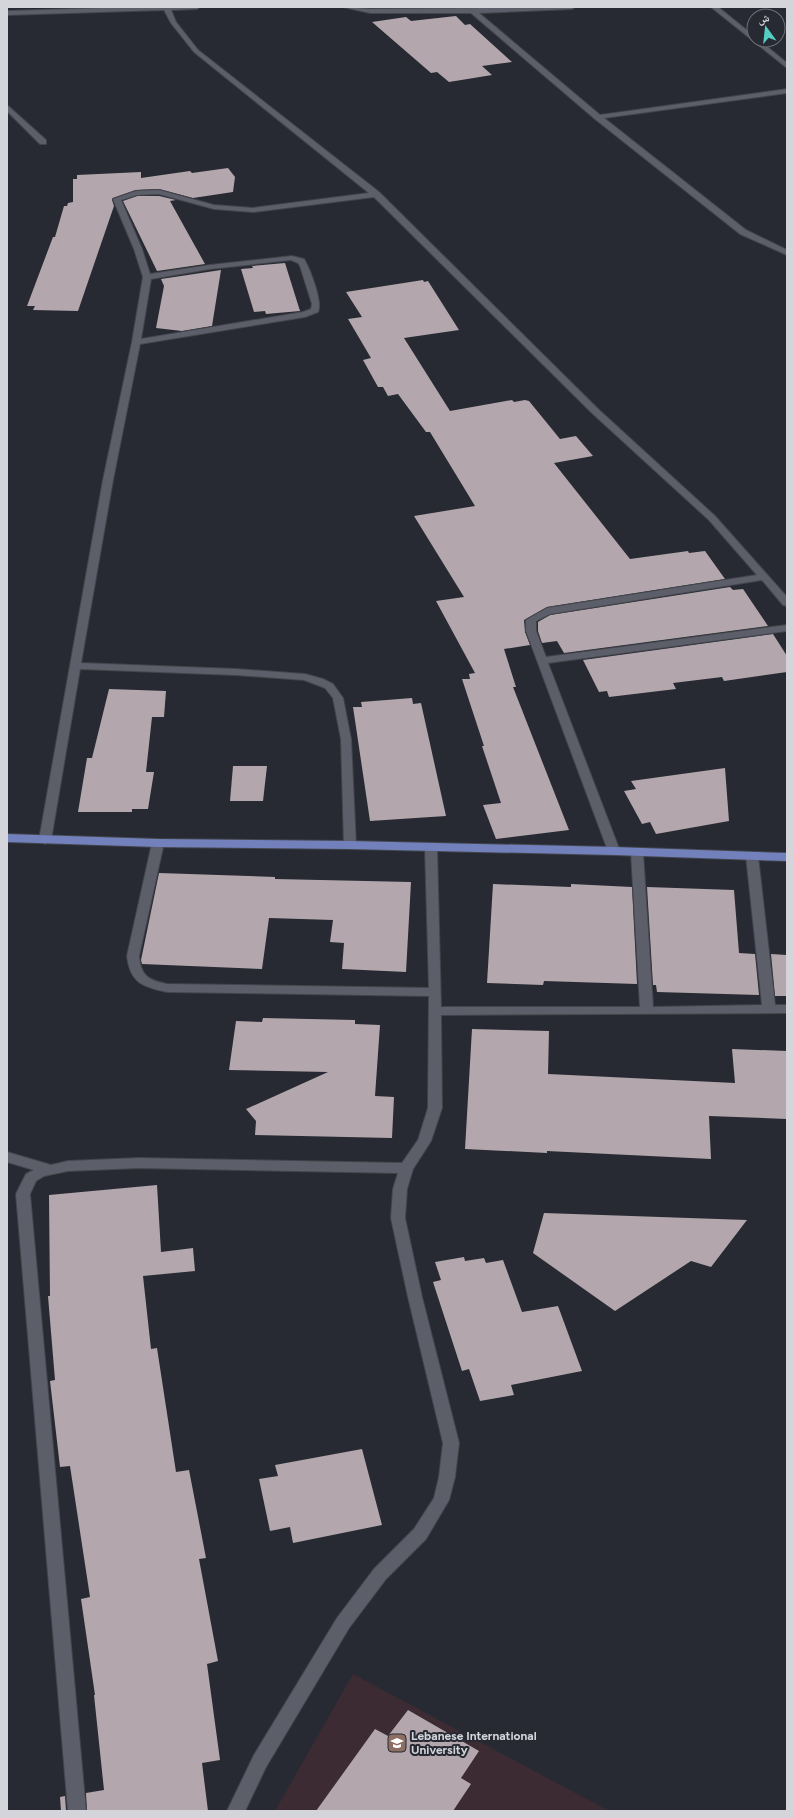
<svg xmlns="http://www.w3.org/2000/svg" width="794" height="1818" viewBox="0 0 794 1818" font-family="Figtree,'Noto Naskh Arabic',sans-serif">
  <style>
    .education { fill: #3d2b34 }
    .building { fill: #b3a7ad }
    .lines { fill: none; stroke-linecap: round; stroke-linejoin: round }
    .minor-casing { stroke: #43454c; stroke-width: 2 }
    .major-casing { stroke: #43454c; stroke-width: 2 }
    .minor { fill: #5c5f69; fill-rule: evenodd }
    .major { fill: #7280bc; fill-rule: evenodd }
    .labels { text-anchor: middle; dominant-baseline: central; stroke-width: 4; stroke-linejoin: round; paint-order: stroke }
    .near-poi-label { font-size: 12px; font-weight: bold; fill: #d3d5db; stroke: #272a32; text-anchor: start }
  </style>
  <rect width="100%" height="100%" fill="#272a32"/>
  <!-- education -->
  <path class="education" d="M353 1674 609 1811H275Z"/>
  <!-- building -->
  <g class="building">
    <path d="M456 16 465 25 470 24 512 62 482 66 492 75 449 82 437 72 431 73 372 22 406 17 411 21Z"/>
    <path d="M228 168 235 177 233 192 193 198 159 189 136 190 113 198 112 200 114 206 78 311 33 310 35 306H27L53 237H55L64 206H67L68 203 73 202V179H77V175L141 172V178L190 171 192 173Z"/>
    <path d="M137 196H159L176 200 170 201 205 264 157 271 123 201Z"/>
    <path d="M285 263 300 311 266 314 265 311 254 312 241 269 253 268 252 266Z"/>
    <path d="M221 270 212 326 182 331 156 328 164 286 161 279Z"/>
    <path d="M423 280 424 282 428 281 459 330 404 338 450 411 512 400 514 402 525 400 529 401 560 439 576 436 593 456 554 463 630 559 688 551 689 553 705 551 725 579 547 607 524 620 525 632 530 645 504 649 516 687H513L569 830 496 839 483 805 501 803 482 746H484L462 679H470L469 674 475 673 436 601 464 597 414 516 475 506 430 432H426L398 394 388 396 383 387H378L363 360 371 358 348 319 362 317 346 292Z"/>
    <path d="M730 587 733 590 743 589 768 626 564 653 557 641 542 643 538 631V622L550 615Z"/>
    <path d="M773 634 787 656V672L724 681 722 677 673 683 676 689 609 697 607 691 599 692 583 660Z"/>
    <path d="M109 689 166 691 164 717H152L146 772H154L148 809H132V812H78L87 758H92Z"/>
    <path d="M412 698 413 704 421 703 446 816 370 821 353 707H362L361 702Z"/>
    <path d="M233 766H267L263 801H230Z"/>
    <path d="M725 768 729 821 656 834 650 822 642 824 624 791 636 789 631 781Z"/>
    <path d="M159 873 275 877V879L411 882 406 972 342 969 344 943 330 942 333 920 269 918 262 969 142 964 141 960Z"/>
    <path d="M493 884 571 887V884L632 887 637 984 544 981 543 985 487 983Z"/>
    <path d="M647 887 734 890 739 953 755 954 759 995 657 992 656 985H653Z"/>
    <path d="M771 954 787 955V996H775Z"/>
    <path d="M263 1018 355 1020V1024L380 1025 375 1096 394 1097 392 1138 255 1135 256 1121 246 1109 328 1072 229 1070 236 1021 262 1022Z"/>
    <path d="M472 1029 549 1031 548 1074 735 1083 732 1049 787 1051V1119L709 1116 711 1159 547 1151V1153L465 1149Z"/>
    <path d="M157 1185 161 1252 193 1248 195 1271 143 1276 151 1349 157 1348 176 1472 189 1470 206 1558 199 1559 218 1661 207 1664 220 1760 202 1763 208 1811H87L86 1793 104 1790 94 1695H95L81 1599 90 1597 70 1466 60 1467 50 1381 55 1380 48 1296H50L49 1195Z"/>
    <path d="M544 1213 747 1220 711 1267 691 1261 615 1311 533 1253Z"/>
    <path d="M464 1257 465 1261 484 1258 486 1263 503 1260 522 1312 558 1306 582 1371 511 1385 514 1395 480 1401 469 1369 462 1371 433 1282 441 1280 435 1262Z"/>
    <path d="M362 1449 382 1525 293 1543 290 1527 270 1531 259 1479 278 1476 275 1465Z"/>
    <path d="M408 1710 479 1751 461 1778 471 1784 453 1811H316L375 1729 388 1736Z"/>
    <path d="M65 1796 66 1811H61L60 1797Z"/>
  </g>
  <g class="lines">
    <!-- minor casing -->
    <g class="minor-casing">
      <g id="minor">
        <path d="M134 7H200L197 9 171 10 176 22 198 50 379 192 598 409 715 516 787 597V606L783 605 762 580 550 614 536 621V631L546 657 787 625V631L548 663 620 851 618 854H610L608 851 526 631V620L547 608 757 575 709 520 592 413 374 197 253 212 214 209 159 194 137 195 121 200 142 249 150 274 210 265 292 256 304 259C310 269 323 302 318 312L305 317 140 344 113 480 81 663 236 669 305 674 323 679 333 684 343 698 351 739 356 845 350 849 344 845 341 739 333 698 325 688 304 680 236 675 80 669 51 840 45 844 39 840 103 480 132 342 143 277 134 249 113 199 136 191 159 190 214 205 253 208 369 193 194 52 171 23 164 10 7 15V11ZM291 260 298 263 300 266 312 304 311 309 303 312 141 339 151 279 210 269Z"/>
        <path d="M343 7 370 9 575 7 572 9 479 13 600 115 787 89V93L604 118 746 230 787 250V255L740 234 595 119 471 13H370Z"/>
        <path d="M711 7H718L754 36V40H759L787 63V68Z"/>
        <path d="M7 105 46 140V144H40L7 111Z"/>
        <path d="M158 839 164 843 139 956C141 976 148 980 167 984L429 988 425 848 427 845H435L437 848 441 1007H640L631 852 633 849H641L643 852 653 1007 762 1005 746 856 748 853H756L758 856 775 1005H787V1013L441 1015 442 1108 431 1141 413 1169 407 1189 405 1218 422 1297 459 1443 455 1477 449 1500 426 1539 386 1579 349 1628 266 1767 245 1811H227L254 1755 337 1618 374 1569 414 1529 434 1498 439 1477 443 1443 408 1297 391 1218 393 1189 398 1173 139 1168 68 1171 44 1176 36 1181 30 1194 86 1811H68L16 1194 26 1174 34 1170 7 1162V1152L51 1165 68 1161 139 1158 402 1163 418 1140 428 1108 429 996 167 992C143 987 130 983 127 956L152 843Z"/>
      </g>
    </g>
    <!-- major casing -->
    <g class="major-casing">
      <path id="major" d="M7 834 158 839 350 841 614 847 787 853V861L614 855 350 849 158 847 7 842Z"/>
    </g>
    <!-- minor -->
    <use href="#minor" class="minor"/>
    <!-- major -->
    <use href="#major" class="major"/>
  </g>
  <!-- icons -->
  <defs>
    <g id="university-square" transform="scale(1)"><rect x="-9" y="-9" width="18" height="18" rx="4" fill="#8d6e63" stroke="#272a32"/><path d="M0-5L7-2L0 1L-7-2ZM-4 1L0 2.5L4 1V4Q0 6-4 4Z" fill="#fff"/></g>
  </defs>
  <g fill-rule="evenodd">
    <use href="#university-square" x="397" y="1743"/>
  </g>
  <g class="labels">
    <!-- near-poi labels -->
    <g class="near-poi-label">
      <text x="411" y="1736">Lebanese International<tspan x="411" dy="14">University</tspan></text>
    </g>
  </g>
  <!-- border -->
  <rect width="794" height="1818" fill="none" stroke="#d3d5db" stroke-width="16"/>
  <!-- north arrow -->
  <g transform="translate(766 28) rotate(345)"><circle r="19" fill="#272a32" stroke="#6c6e76"/>
  <path d="M0-3L7 15L0 10L-7 15Z" fill="#55cec4"/>
  <text y="-6" font-size="11" font-weight="bold" text-anchor="middle" fill="#d3d5db">ش</text>
  </g>
</svg>
